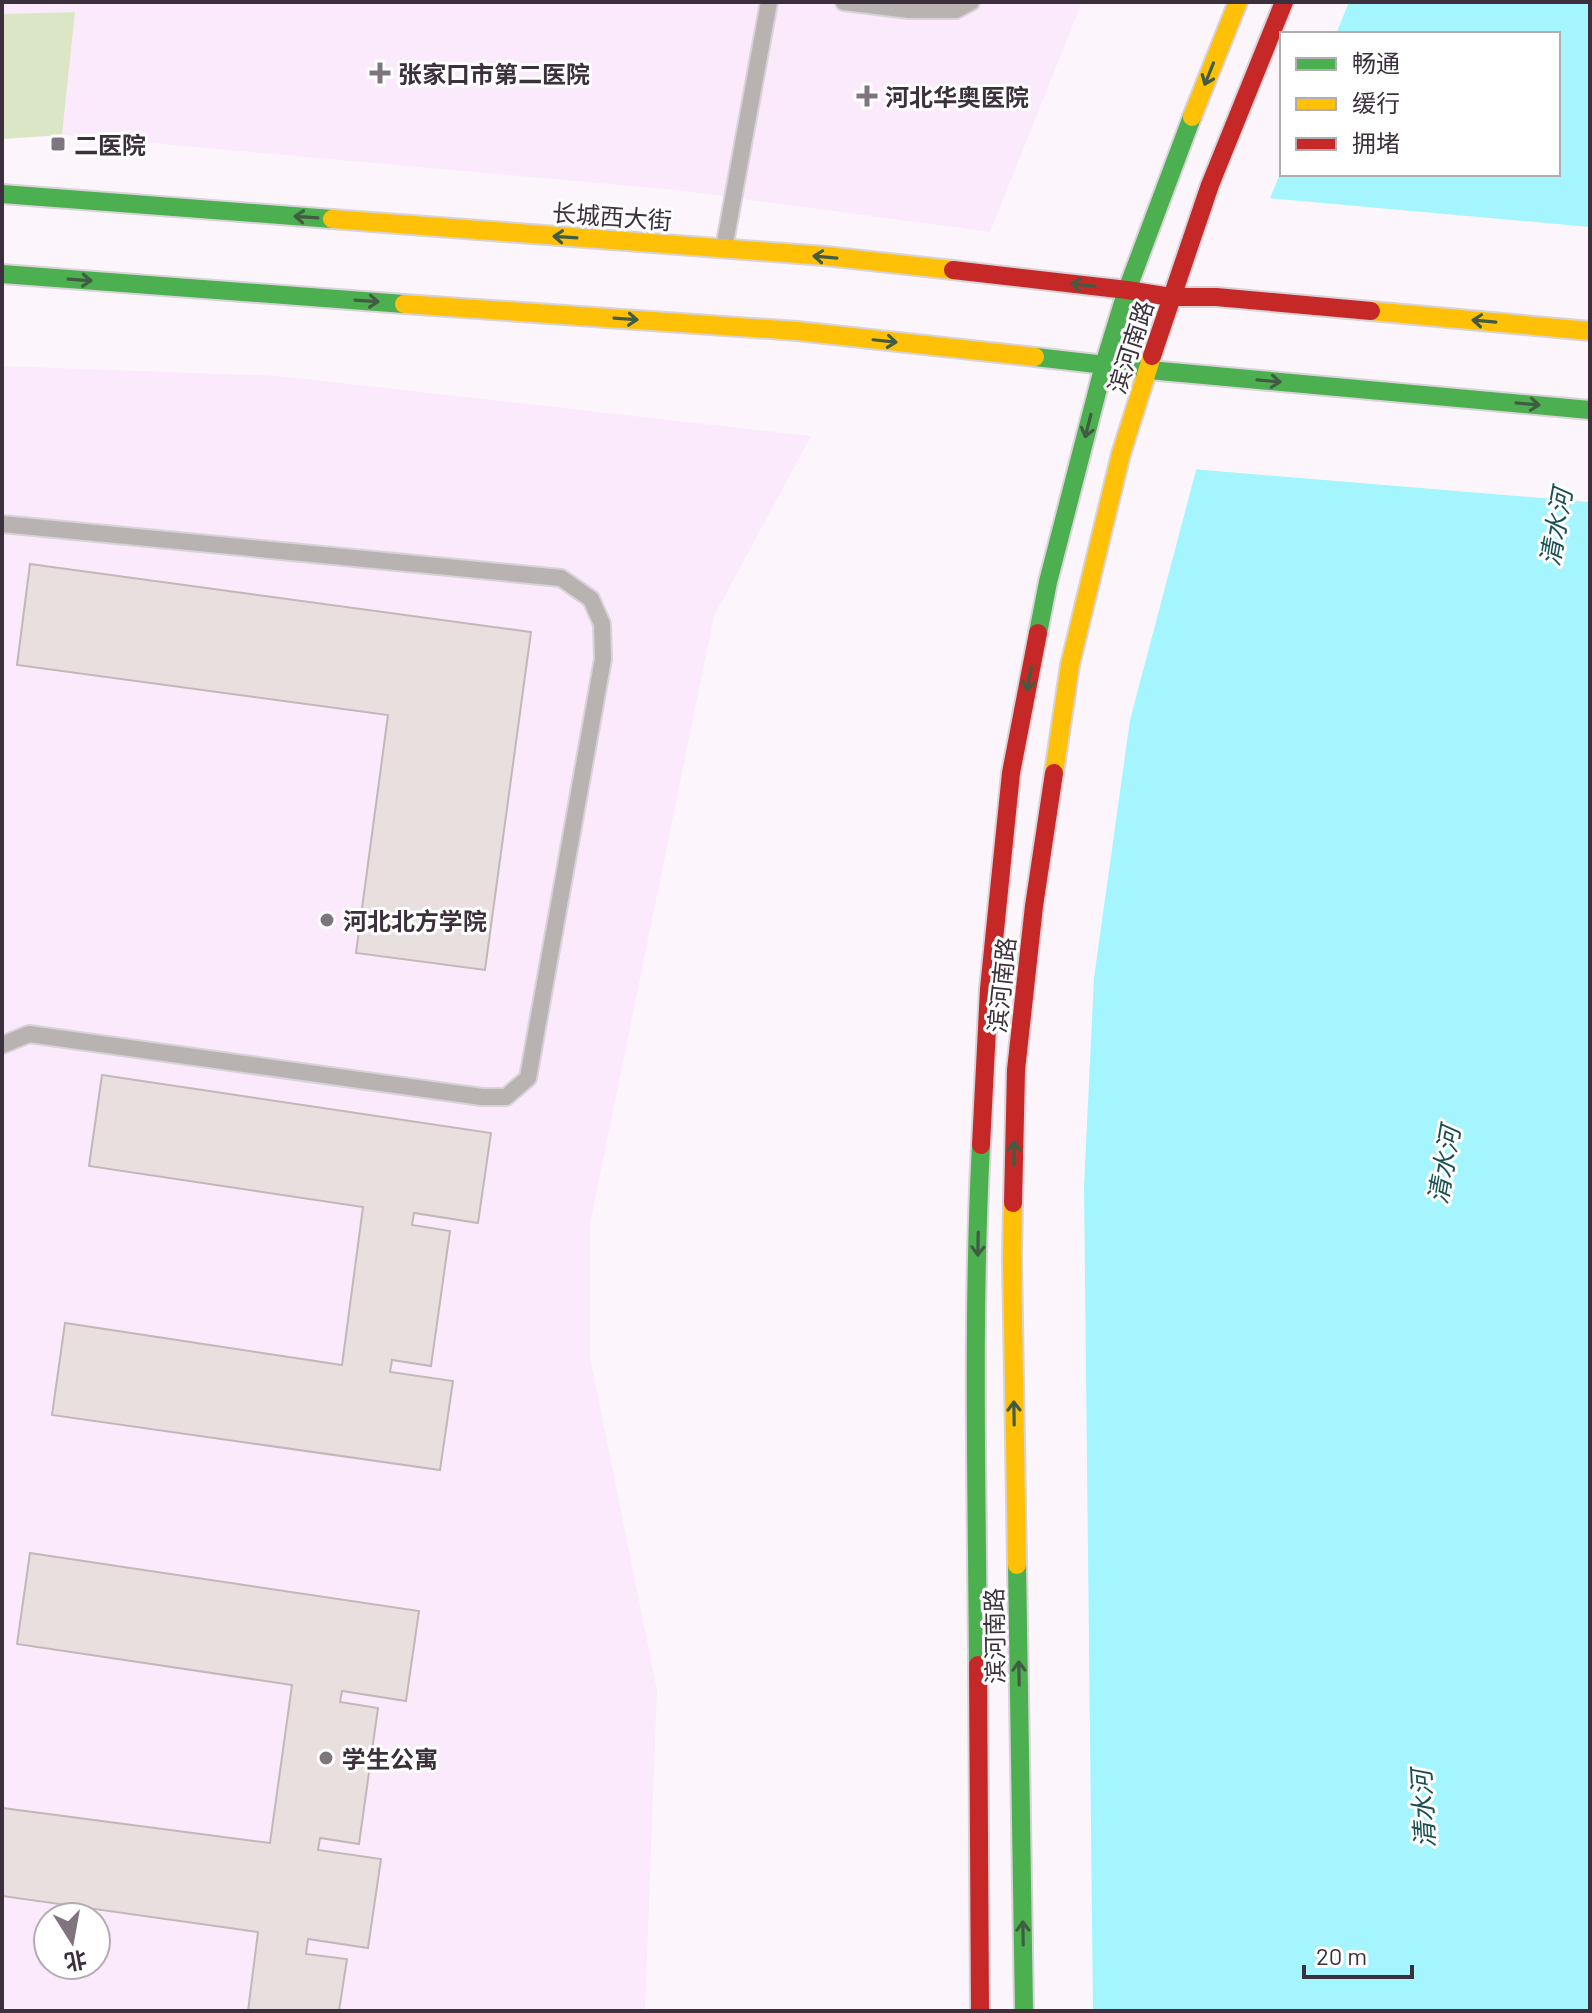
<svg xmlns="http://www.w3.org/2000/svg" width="1592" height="2013" viewBox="0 0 1592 2013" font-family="Barlow,'Noto Sans SC',sans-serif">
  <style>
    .built { fill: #fbeafb; fill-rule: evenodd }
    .green { fill: #dbe6c7 }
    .water { fill: #a4f5fd }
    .pier { fill: #fcf6fc }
    .building { fill: #e8dfde; stroke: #c1b8b7; stroke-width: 2 }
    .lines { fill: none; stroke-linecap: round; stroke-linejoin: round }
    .lane-casing { stroke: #d8d3d8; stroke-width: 20 }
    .fast-casing { stroke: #d8d3d8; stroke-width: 22 }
    .slow-casing { stroke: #d8d3d8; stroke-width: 22 }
    .jam-casing { stroke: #d8d3d8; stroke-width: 22 }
    .lane { stroke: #b8b3b1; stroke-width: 16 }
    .fast { stroke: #4caf50; stroke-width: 18 }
    .slow { stroke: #ffc107; stroke-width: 18 }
    .jam { stroke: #c62828; stroke-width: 18 }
    .oneway { stroke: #415c42 }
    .poi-dot { fill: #7f757f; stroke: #fff; stroke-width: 3 }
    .labels { text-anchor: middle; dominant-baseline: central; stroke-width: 6; stroke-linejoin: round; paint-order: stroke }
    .poi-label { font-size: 24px; font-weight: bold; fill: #3b303b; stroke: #fff; text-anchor: start }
    .street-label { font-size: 24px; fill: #3b303b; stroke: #fff }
    .water-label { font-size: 26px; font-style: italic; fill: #1b5053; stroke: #fff }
  </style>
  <rect width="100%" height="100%" fill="#fcf6fc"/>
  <!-- built -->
  <g class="built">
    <path d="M2 2H1082L990 232 676 190 62 135 75 12 2 14Z"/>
    <path d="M2 366 279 376 811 436 714 616 590 1224V1357L657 1690 645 2011H2ZM48 1917H96V1965H48Z"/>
  </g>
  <!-- green -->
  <path class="green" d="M75 12 62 135 2 139V14Z"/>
  <!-- water -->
  <path class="water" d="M1349 2H1590V2011H1093L1084 1186 1094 978 1130 720 1264 213 1282 169V174H1558V34H1336Z"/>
  <!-- pier -->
  <path class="pier" d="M1266 198 1590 227V502L1192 469 1260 212Z"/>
  <!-- building -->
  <g class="building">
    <path d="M30 564 531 632 485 970 356 953 388 715 17 665Z"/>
    <path d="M102 1075 491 1133 478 1223 414 1213 412 1225 450 1231 431 1366 392 1360 390 1372 453 1381 440 1470 52 1415 65 1323 342 1365 363 1207 89 1166Z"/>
    <path d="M30 1553 419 1611 406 1701 342 1691 340 1702 378 1708 359 1844 320 1838 318 1850 381 1859 368 1948 308 1939 306 1954 347 1959 339 2011H248L258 1932 2 1896V1808L270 1843 292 1685 17 1644Z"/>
  </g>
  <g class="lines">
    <!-- lane casing -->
    <g class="lane-casing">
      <g id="lane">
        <path d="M844 2 909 10H956L971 2"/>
        <path d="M724 248 769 2"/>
        <path d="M2 524 561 578 591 599 602 624 603 659 528 1078 506 1097H482L29 1034 2 1045"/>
      </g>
    </g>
    <!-- fast casing -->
    <g class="fast-casing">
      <g id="fast">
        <path d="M2 194 332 219"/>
        <path d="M2 274 404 304"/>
        <path d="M1035 357 1149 370 1590 410"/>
        <path d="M1038 633 1048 582 1104 365 1127 290 1192 117"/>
        <path d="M1017 1565 1024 2011"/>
        <path d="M978 1665C977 1492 972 1318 981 1145"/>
      </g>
    </g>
    <!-- slow casing -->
    <g class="slow-casing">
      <g id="slow">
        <path d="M1192 117 1238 2"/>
        <path d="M332 219 825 256 953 270"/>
        <path d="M404 304 797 331 1035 357"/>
        <path d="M1371 311 1590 331"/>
        <path d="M1054 773 1070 665 1121 454 1152 356"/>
        <path d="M1013 1203 1012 1258 1017 1565"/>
      </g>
    </g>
    <!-- jam casing -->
    <g class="jam-casing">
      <g id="jam">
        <path d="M953 270 1127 290 1171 297H1216L1371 311"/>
        <path d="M1152 356 1210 185 1284 2"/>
        <path d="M981 1145 989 989 1011 773 1038 633"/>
        <path d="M1013 1203 1016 1070 1034 906 1054 773"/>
        <path d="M978 1665 980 2011"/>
      </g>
    </g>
    <!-- lane -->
    <use href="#lane" class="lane"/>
    <!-- fast -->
    <use href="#fast" class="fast"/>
    <!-- slow -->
    <use href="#slow" class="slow"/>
    <!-- jam -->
    <use href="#jam" class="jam"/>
  </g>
  <!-- one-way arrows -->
  <defs><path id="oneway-shaft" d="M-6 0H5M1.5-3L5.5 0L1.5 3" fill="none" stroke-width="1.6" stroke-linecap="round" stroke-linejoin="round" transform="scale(2)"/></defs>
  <g class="oneway">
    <use href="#oneway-shaft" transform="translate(1209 74) rotate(112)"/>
    <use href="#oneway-shaft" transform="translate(306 217) rotate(-176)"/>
    <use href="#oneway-shaft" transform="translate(565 237) rotate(-176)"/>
    <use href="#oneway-shaft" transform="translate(825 257) rotate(-175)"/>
    <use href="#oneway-shaft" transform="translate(80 280) rotate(4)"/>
    <use href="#oneway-shaft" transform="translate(1083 285) rotate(-174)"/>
    <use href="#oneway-shaft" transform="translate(367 301) rotate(4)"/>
    <use href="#oneway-shaft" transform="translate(626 319) rotate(4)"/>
    <use href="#oneway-shaft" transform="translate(1484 321) rotate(-175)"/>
    <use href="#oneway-shaft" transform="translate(885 341) rotate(6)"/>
    <use href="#oneway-shaft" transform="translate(1269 381) rotate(5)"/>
    <use href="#oneway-shaft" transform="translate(1528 404) rotate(5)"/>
    <use href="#oneway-shaft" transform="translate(1088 426) rotate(104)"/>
    <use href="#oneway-shaft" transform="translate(1029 679) rotate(101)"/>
    <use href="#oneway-shaft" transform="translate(1014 1153) rotate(-89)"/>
    <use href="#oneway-shaft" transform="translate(978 1244) rotate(91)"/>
    <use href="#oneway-shaft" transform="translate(1014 1413) rotate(-91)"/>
    <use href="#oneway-shaft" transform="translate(1019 1673) rotate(-91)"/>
    <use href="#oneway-shaft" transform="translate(1023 1933) rotate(-91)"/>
  </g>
  <!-- markers -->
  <g class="poi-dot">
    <path d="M376 61h8v8h8v8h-8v8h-8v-8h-8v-8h8z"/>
    <path d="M863 84h8v8h8v8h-8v8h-8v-8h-8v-8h8z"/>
    <rect x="50" y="136" width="16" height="16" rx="4"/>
    <circle cx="327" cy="920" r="8"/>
    <circle cx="326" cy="1758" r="8"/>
  </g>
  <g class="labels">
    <!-- poi labels -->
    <g class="poi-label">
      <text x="398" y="73">张家口市第二医院</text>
      <text x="885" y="96">河北华奥医院</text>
      <text x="74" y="144">二医院</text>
      <text x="343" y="920">河北北方学院</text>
      <text x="342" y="1758">学生公寓</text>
    </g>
    <!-- street labels -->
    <g class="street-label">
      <text transform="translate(612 216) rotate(4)">长城西大街</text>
      <text transform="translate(1130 347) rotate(-72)">滨河南路</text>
      <text transform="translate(1001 985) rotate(-84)">滨河南路</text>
      <text transform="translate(994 1636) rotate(-91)">滨河南路</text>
    </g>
    <!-- water labels -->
    <g class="water-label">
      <text transform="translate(1555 527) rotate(-80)">清水河</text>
      <text transform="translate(1443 1165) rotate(-80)">清水河</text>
      <text transform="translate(1422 1809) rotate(-93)">清水河</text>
    </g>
  </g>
  <!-- border -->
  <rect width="1592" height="2013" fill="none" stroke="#3b303b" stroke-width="8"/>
  <!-- legend -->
  <rect x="1280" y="32" width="280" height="144" fill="#ffffff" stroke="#b1acb1" stroke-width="2"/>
  <rect x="1296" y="58" width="40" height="12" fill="#4caf50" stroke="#b1acb1" stroke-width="2"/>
  <text x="1352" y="72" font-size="24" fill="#3b303b">畅通</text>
  <rect x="1296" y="98" width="40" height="12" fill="#ffc107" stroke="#b1acb1" stroke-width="2"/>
  <text x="1352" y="112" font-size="24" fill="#3b303b">缓行</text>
  <rect x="1296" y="138" width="40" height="12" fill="#c62828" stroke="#b1acb1" stroke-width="2"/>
  <text x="1352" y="152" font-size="24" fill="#3b303b">拥堵</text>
  <!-- north arrow -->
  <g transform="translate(72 1941) rotate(169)"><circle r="38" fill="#ffffff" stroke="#b1acb1" stroke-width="2"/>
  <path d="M0-6L14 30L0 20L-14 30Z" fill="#7f757f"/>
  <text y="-12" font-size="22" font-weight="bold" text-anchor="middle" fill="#3b303b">北</text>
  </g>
  <!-- scale -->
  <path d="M1304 1965v12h108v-12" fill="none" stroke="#3b303b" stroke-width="4"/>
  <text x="1316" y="1965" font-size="24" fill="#3b303b" stroke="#ffffff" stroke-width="6" paint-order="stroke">20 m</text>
</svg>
